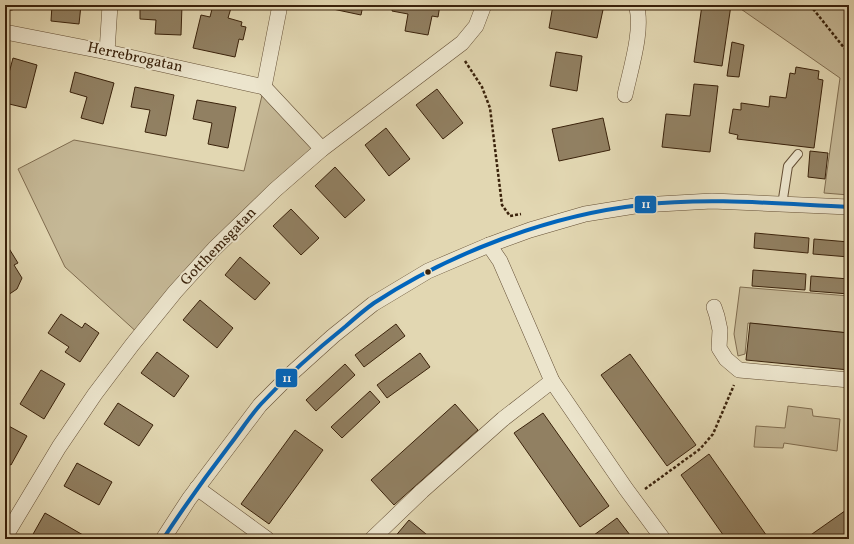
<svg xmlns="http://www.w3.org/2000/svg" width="854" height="544" viewBox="0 0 854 544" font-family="Vollkorn,serif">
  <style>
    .green { fill: #c5b896; stroke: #806d50 }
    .building { fill: #918062; stroke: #3a220b }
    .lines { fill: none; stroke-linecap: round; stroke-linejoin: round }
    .lane-casing { stroke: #644f35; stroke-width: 10 }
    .street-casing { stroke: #644f35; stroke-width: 16 }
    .path { stroke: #3a220b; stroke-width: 2.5; stroke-dasharray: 3 2; stroke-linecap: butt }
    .lane { stroke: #ece5cd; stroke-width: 8 }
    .street { stroke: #ece5cd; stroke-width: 15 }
    .bus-1-casing { stroke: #ece5cd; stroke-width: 7 }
    .bus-1 { stroke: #0065bd; stroke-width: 4 }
    .bus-dot { fill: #3a220b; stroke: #ece5cd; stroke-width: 1.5 }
    .labels { text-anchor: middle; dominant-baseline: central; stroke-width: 4; stroke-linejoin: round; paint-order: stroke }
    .street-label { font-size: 15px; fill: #3a220b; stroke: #ece5cd }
    .line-badge { stroke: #ece5cd; stroke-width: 1.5 }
    .badge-label { font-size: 11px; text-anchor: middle; font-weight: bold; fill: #fff }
  </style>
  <rect width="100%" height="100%" fill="#e2d7b2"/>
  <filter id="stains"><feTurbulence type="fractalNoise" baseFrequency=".005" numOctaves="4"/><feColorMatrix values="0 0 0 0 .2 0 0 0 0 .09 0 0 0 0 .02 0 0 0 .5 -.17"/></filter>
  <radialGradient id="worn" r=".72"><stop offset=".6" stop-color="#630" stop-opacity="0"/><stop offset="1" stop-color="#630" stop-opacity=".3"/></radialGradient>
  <!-- green -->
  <g class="green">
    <path d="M738 5H849V195L824 193 840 78 738 7Z"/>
    <path d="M264 87 322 149 140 335 65 267 18 169 74 140 244 171Z"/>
    <path d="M740 287 849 296V333L748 323 745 354 738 356 734 334Z"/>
    <path d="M788 406 812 409 813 416 840 419 837 451 784 443 783 448 754 447 756 426 785 428Z"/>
  </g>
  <!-- building -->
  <g class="building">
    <rect x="5" y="5" width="7" height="5"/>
    <path d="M52 5H81L79 24 51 21Z"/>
    <path d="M140 5H182L181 35 155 34 156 20 140 19Z"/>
    <path d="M213 5 231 8 228 18 242 22 241 26 246 27 243 40 239 39 235 57 193 48 201 15 210 17Z"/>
    <path d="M314 5H363L361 15Z"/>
    <path d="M393 5H440L438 17 432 16 428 35 405 31 408 14 392 11Z"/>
    <path d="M553 5H604L597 38 549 28Z"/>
    <path d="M702 5H731L722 66 694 62Z"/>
    <path d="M732 42 744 45 739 77 727 76Z"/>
    <path d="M556 52 582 56 577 91 550 86Z"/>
    <path d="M13 58 37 65 26 108 5 103V88Z"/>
    <path d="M796 67 819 71 818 79 823 80 814 148 737 139 738 135 729 133 733 109 741 110V103L769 107 770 96 786 98 790 73 795 74Z"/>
    <path d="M75 72 114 83 103 124 81 118 87 97 70 92Z"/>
    <path d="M694 84 718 86 710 152 662 147 666 114 690 116Z"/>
    <path d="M135 87 174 95 166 136 145 132 150 110 131 107Z"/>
    <path d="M437 89 463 123 443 139 416 105Z"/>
    <path d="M197 100 236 107 228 148 208 144 212 123 193 119Z"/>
    <path d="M603 118 610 150 559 161 552 129Z"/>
    <path d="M386 128 410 159 389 176 365 145Z"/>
    <path d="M810 151 828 153 825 179 808 177Z"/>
    <path d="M335 167 365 200 345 218 315 186Z"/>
    <path d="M291 209 319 238 301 255 273 226Z"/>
    <path d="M755 233 809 238 808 253 754 248Z"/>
    <path d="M814 239 849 242V257L813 254Z"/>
    <path d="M5 242 18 263 14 265 22 278 17 289 5 297Z"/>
    <path d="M240 257 270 283 255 300 225 275Z"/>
    <path d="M753 270 806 274 805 290 752 286Z"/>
    <path d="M811 276 849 279V294L810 291Z"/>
    <path d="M200 300 233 328 217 348 183 320Z"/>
    <path d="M61 314 82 328 85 323 99 333 80 362 65 352 69 347 48 333Z"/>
    <path d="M750 323 849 333V370L746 360Z"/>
    <path d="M396 324 405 336 364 367 355 355Z"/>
    <path d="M157 352 189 376 174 397 141 373Z"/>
    <path d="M420 353 430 367 387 398 377 385Z"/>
    <path d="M630 354 696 445 667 466 601 375Z"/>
    <path d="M345 364 355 375 316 411 306 400Z"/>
    <path d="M41 370 65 384 44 419 20 404Z"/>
    <path d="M370 391 380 402 342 438 331 427Z"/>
    <path d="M118 403 153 425 139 446 104 424Z"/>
    <path d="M455 404 478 430 394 505 371 480Z"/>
    <path d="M543 413 609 506 580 527 514 433Z"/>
    <path d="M5 424 27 436 11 465 5 462Z"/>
    <path d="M295 430 323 450 269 524 241 504Z"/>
    <path d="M709 454 769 539H726L681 475Z"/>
    <path d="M77 463 112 482 99 505 64 486Z"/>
    <path d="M849 508V539H805Z"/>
    <path d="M45 513 83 535 81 539H37L32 536Z"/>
    <path d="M617 518 633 539H590V538Z"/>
    <path d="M409 520 432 539H393Z"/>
  </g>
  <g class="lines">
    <!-- lane casing -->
    <g class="lane-casing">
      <path id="lane" d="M782 205 788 166 798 154"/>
    </g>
    <!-- street casing -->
    <g class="street-casing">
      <g id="street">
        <path d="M5 32 107 52 264 87"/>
        <path d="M107 52 110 5"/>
        <path d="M264 87 322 149"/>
        <path d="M264 87 280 5"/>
        <path d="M625 95C630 71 644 28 636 5"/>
        <path d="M489 245 500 261 552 381 626 489 663 539"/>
        <path d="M714 307 717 316 720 330 719 348 726 359 739 370 849 380"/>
        <path d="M197 488 267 539"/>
        <path d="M5 537 59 447 95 394 132 345 175 292 214 249 275 190 322 149 462 43 476 26 484 5"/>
        <path d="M163 539 189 499 260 405 292 373 333 336 373 304 428 271 489 245 530 230 585 214 641 205 712 201 849 207"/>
        <path d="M372 539 422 491 503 419 552 381"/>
      </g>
    </g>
    <!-- path -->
    <g class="path">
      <path d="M810 5 849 54"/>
      <path d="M465 61 482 87 490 108 502 205 510 216 521 214"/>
      <path d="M645 489 700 449 713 434 734 385"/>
    </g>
    <!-- lane -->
    <use href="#lane" class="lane"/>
    <!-- street -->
    <use href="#street" class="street"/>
    <!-- bus-1 casing -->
    <g class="bus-1-casing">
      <path id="bus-1" d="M163 539C184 507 206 476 229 446 240 432 250 416 261 404 287 376 316 350 346 326 355 318 364 310 374 303 450 253 550 215 641 205 710 197 780 204 849 207"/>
    </g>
    <!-- bus-1 -->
    <use href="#bus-1" class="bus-1"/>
  </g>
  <!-- markers -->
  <circle class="bus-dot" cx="428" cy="272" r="3.5"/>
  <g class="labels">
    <!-- street labels -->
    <g class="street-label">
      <text transform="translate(135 58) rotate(12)">Herrebrogatan</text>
      <text transform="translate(219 247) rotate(-46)">Gotthemsgatan</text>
    </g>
  </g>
  <g class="line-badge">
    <rect x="634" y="195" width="23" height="19" rx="4" fill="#0065bd"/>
    <rect x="275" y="368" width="23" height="20" rx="4" fill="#0065bd"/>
  </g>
  <g class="badge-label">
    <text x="646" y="208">11</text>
    <text x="287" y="382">11</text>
  </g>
  <!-- margin -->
  <rect width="854" height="544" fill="none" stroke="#e2d7b2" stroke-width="20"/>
  <rect x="6" y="6" width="842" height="532" fill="none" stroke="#3a220b" stroke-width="2"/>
  <rect x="10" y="10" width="834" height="524" fill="none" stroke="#3a220b"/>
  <rect width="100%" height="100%" filter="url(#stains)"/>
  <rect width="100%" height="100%" fill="url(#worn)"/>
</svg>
